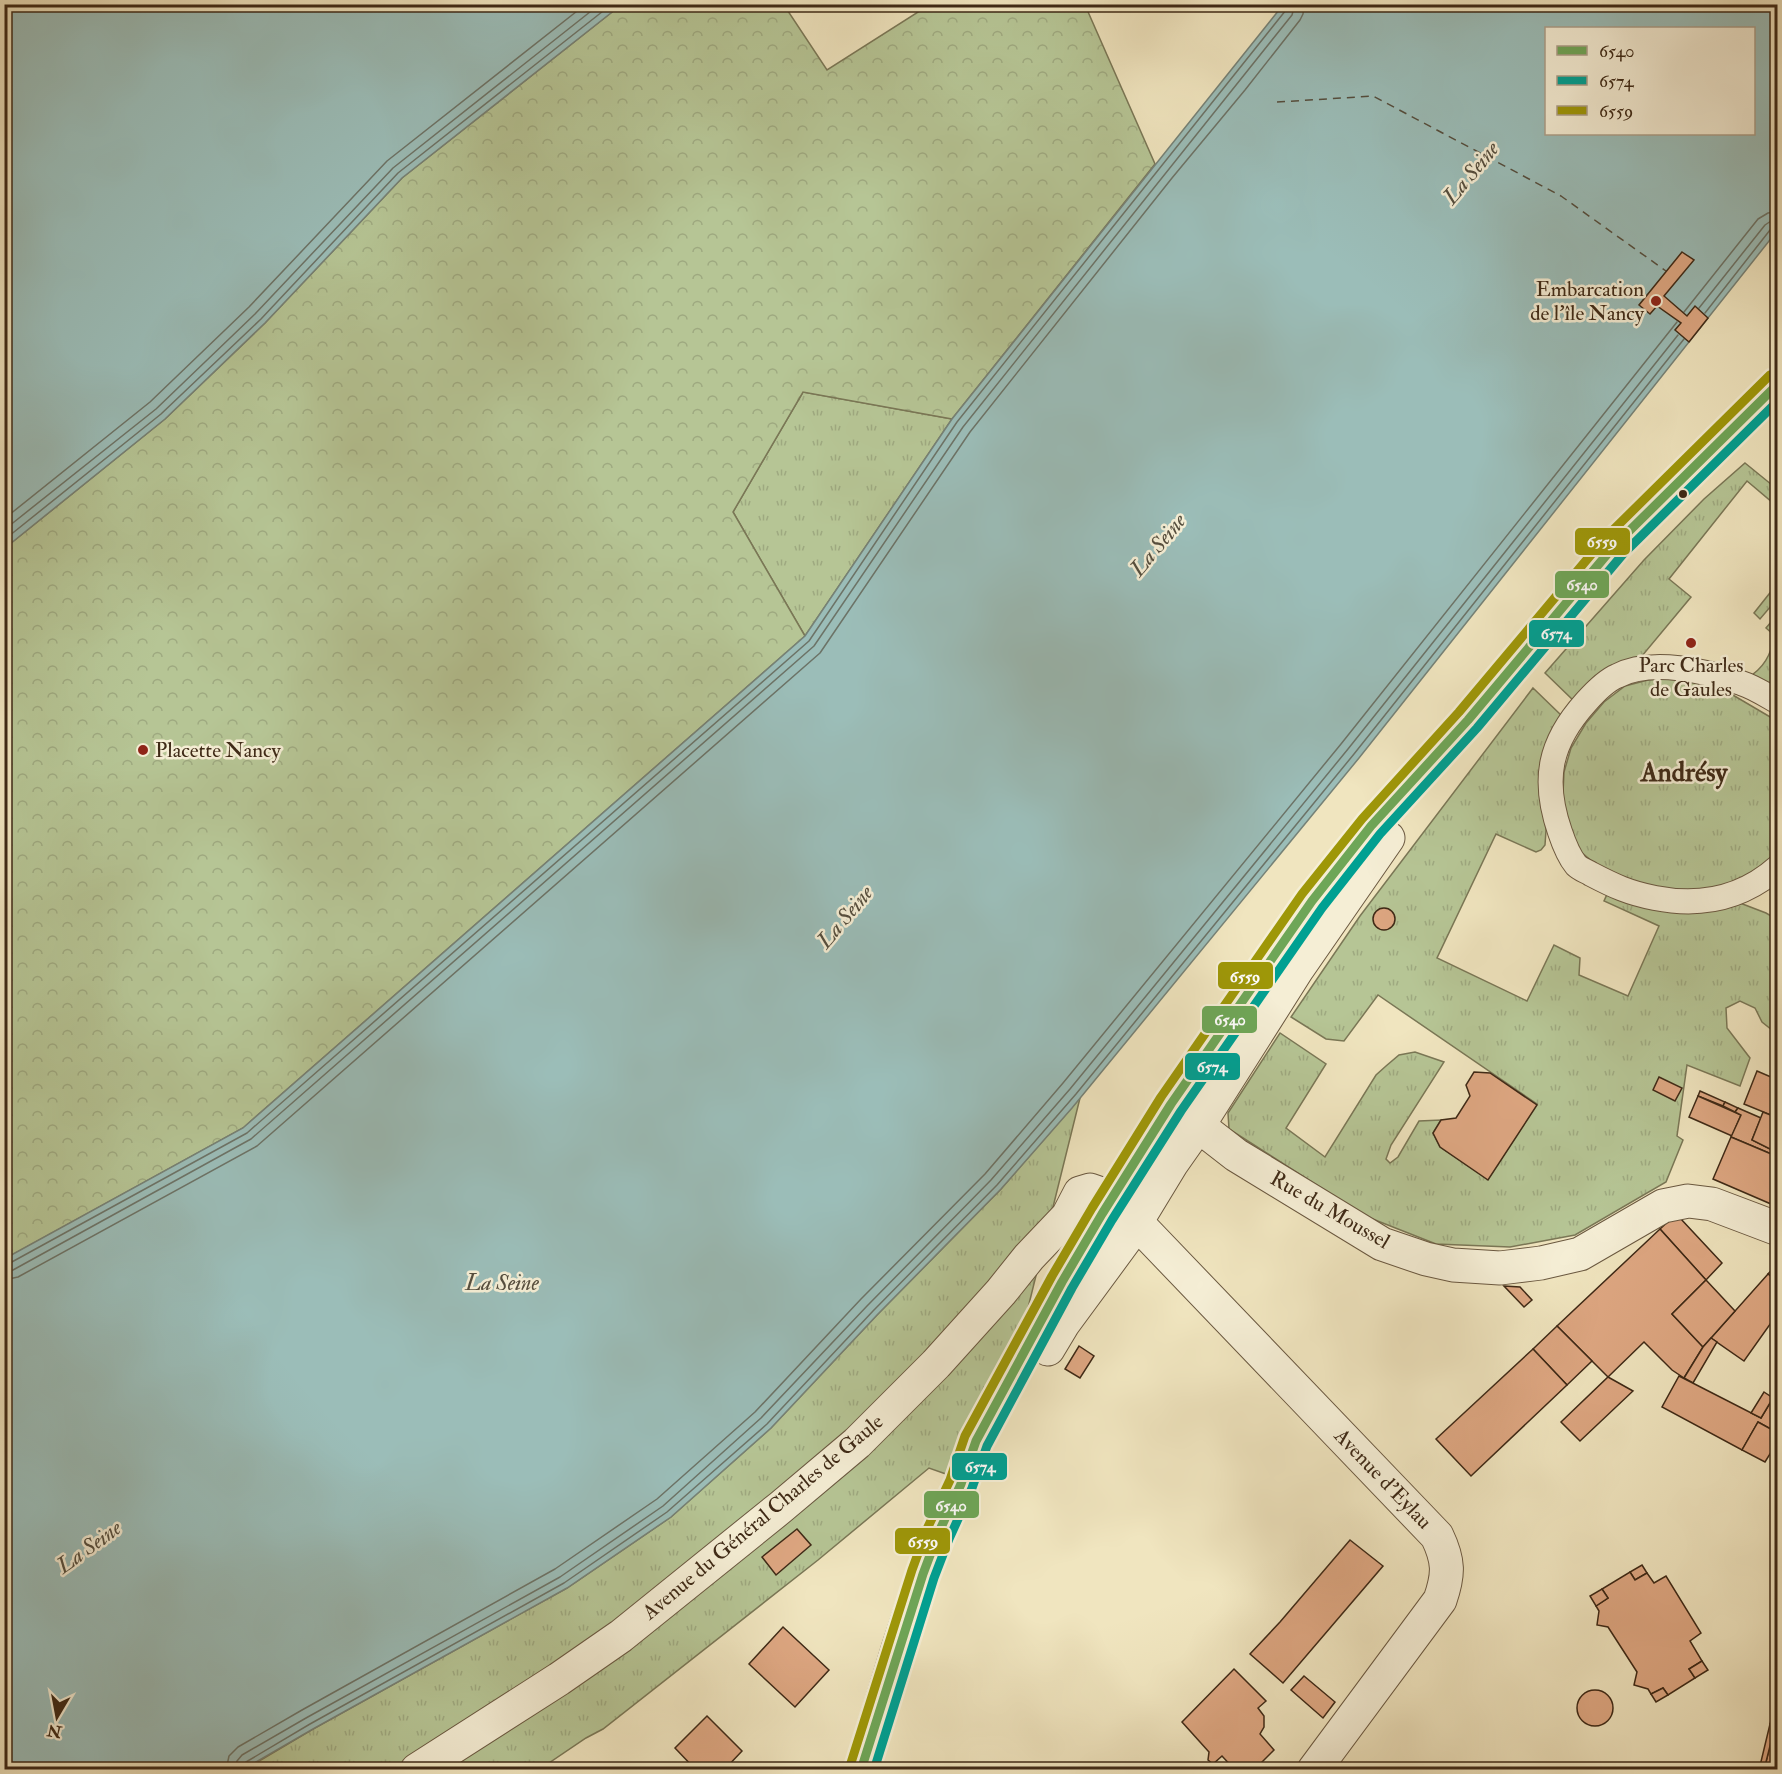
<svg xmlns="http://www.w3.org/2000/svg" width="1782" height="1774" viewBox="0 0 1782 1774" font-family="'IM FELL Double Pica',serif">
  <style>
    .grass { fill: url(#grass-tufts); stroke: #7a7756; stroke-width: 1.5 }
    .forest { fill: url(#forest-crowns); stroke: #7a7756; stroke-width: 1.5 }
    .water { fill: #9bbdb8; stroke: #768277; stroke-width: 1.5; fill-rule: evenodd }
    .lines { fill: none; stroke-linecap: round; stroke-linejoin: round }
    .shore { stroke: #6c7367; stroke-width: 1.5 }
    .ferry { stroke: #554e3e; stroke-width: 1.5; stroke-dasharray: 8 6; stroke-linecap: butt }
    .building { fill: #dea782; stroke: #3e2916; stroke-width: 1.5 }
    .pedestrian-casing { stroke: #6a5840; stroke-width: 26 }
    .minor-casing { stroke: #6a5840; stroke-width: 35 }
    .pedestrian { stroke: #f5eed5; stroke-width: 24 }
    .minor { stroke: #f5eed5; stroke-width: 33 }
    .bus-1-casing { stroke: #f5eed5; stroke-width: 14 }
    .bus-2-casing { stroke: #f5eed5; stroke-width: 14 }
    .bus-3-casing { stroke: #f5eed5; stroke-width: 14 }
    .bus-1 { stroke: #6ea657; stroke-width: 9 }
    .bus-2 { stroke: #00a092; stroke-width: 9 }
    .bus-3 { stroke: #9e9708; stroke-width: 9 }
    .poi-dot { fill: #8f2418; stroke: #f5eed5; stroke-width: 2 }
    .bus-dot { fill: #3e2916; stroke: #f5eed5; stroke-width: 2 }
    .labels { text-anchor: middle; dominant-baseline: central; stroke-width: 5; stroke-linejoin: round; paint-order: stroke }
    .poi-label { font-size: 21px; fill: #3e2916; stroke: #f5eed5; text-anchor: end }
    .street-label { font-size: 21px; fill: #3e2916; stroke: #f5eed5 }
    .water-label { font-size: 22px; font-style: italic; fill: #554e3e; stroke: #f5eed5 }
    .district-label { font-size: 27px; font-weight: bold; fill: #3e2916; stroke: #f5eed5 }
    .line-badge { stroke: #f5eed5; stroke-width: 2 }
    .badge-label { font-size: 16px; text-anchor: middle; font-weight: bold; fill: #fff }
  </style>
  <defs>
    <pattern id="grass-tufts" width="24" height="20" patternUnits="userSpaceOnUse" patternTransform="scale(1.5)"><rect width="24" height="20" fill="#b6c595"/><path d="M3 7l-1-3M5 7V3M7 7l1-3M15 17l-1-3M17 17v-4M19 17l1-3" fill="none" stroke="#9ea980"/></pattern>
    <pattern id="forest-crowns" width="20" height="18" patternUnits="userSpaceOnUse" patternTransform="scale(1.5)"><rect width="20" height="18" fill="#b6c595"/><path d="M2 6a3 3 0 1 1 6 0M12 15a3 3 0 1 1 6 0" fill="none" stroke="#9ea980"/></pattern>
  </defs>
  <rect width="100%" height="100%" fill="#f0e5bf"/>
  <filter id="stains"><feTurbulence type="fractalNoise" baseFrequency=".00333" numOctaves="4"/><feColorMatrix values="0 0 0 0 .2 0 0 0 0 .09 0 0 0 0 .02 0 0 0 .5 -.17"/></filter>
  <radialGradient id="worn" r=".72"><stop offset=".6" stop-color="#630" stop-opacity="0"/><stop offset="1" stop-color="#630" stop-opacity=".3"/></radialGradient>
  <!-- grass -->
  <g class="grass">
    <path d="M803 392 952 419 805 636 733 512Z"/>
    <path d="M1745 463 1777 489V494L1772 502 1747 481 1669 579 1691 597 1642 656 1629 662 1574 701 1545 673 1644 560 1704 499Z"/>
    <path d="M1777 584V599L1760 619 1754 613Z"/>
    <path d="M1777 615V696L1747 678C1763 669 1772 654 1774 635L1766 628Z"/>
    <path d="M1674 677 1721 688 1777 721V854L1763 870 1709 894 1648 889 1594 863 1574 846 1565 821 1563 793 1564 772 1571 748 1586 723 1604 702 1625 686 1648 680Z"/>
    <path d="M1533 688 1563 717 1542 801 1546 830 1545 845 1541 850 1536 852 1496 834 1437 958 1527 1001 1554 945 1580 958 1579 975 1628 996 1659 926 1604 901 1609 890 1740 903 1766 913 1773 917 1777 921V1034L1762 1022 1755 1008 1740 1001 1726 1008 1727 1028 1750 1058 1740 1086 1687 1065 1677 1136 1683 1140 1666 1182 1575 1235 1510 1247 1436 1244 1365 1216 1229 1129 1228 1113 1280 1033 1326 1064 1286 1128 1325 1157 1376 1075 1386 1066 1399 1055 1415 1052 1444 1062 1391 1145 1386 1159 1390 1163 1398 1157 1419 1121 1441 1120 1433 1133 1440 1147 1488 1179 1537 1104 1378 995 1344 1041 1326 1039 1291 1017 1360 916Z"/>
    <path d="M1080 1098 1027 1312 1001 1369 946 1474 929 1468 818 1560 603 1729 586 1738 540 1769 244 1770 313 1729 567 1588 671 1517 771 1428 877 1315 1001 1189Z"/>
  </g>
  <!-- forest -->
  <path class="forest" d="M621 5H784L827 70 929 5H1085L1155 164 952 419 803 392 733 512 805 636 243 1128 5 1259V548L165 419 265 323 402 178Z"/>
  <!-- water -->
  <g class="water">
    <path d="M5 4H621V5L402 178 265 323 165 419 5 548Z"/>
    <path d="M1283 5H1777V231L1359 758 1072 1108 1001 1189 877 1315 771 1428 671 1517 567 1588 313 1729 244 1769H5L4 1259 243 1128 805 636 952 419ZM1546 28H1754V134H1546Z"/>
  </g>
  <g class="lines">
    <!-- shore -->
    <g class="shore">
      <path d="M1699 308 1765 225 1771 221 1778 220"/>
      <path d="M1684 312 1758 219 1768 213 1778 211"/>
      <path d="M1705 313 1770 230 1778 228"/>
      <path d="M4 519 150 402 249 307 387 161 586 4"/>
      <path d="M4 530 156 409 255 314 393 168 600 4"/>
      <path d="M4 540 161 414 261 319 398 173 612 4"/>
      <path d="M4 1264 10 1263 247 1133 809 641 957 422 1286 10 1288 4"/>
      <path d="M4 1271 13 1270 251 1139 814 646 963 427 1292 15 1295 4"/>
      <path d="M4 1280 18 1277 257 1146 820 653 970 432 1172 178 1245 90 1300 20 1303 14 1304 4"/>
      <path d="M226 1770 229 1756 238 1747 302 1710 555 1569 657 1499 755 1412 861 1299 985 1174 1063 1083 1341 744 1677 322"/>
      <path d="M235 1770 237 1761 242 1755 306 1718 560 1577 663 1506 761 1418 867 1306 991 1180 1070 1089 1348 749 1678 335"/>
      <path d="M243 1770V1765L246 1762 310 1724 564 1583 667 1512 767 1424 873 1311 997 1185 1076 1094 1354 754 1684 339"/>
    </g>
    <!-- ferry -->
    <path class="ferry" d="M1277 102 1373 96 1561 196 1666 271"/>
  </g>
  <!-- building -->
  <g class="building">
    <path d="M1682 252 1694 260 1664 296 1687 316 1695 306 1708 318 1689 342 1675 330 1681 323 1657 306 1650 314 1639 305Z"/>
    <circle cx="1384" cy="919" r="11"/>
    <path d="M1757 1071 1778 1080V1118L1744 1104Z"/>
    <path d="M1474 1072 1490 1073 1537 1105 1488 1180 1440 1147 1433 1133 1441 1120 1456 1118 1470 1096 1466 1085Z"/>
    <path d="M1659 1077 1682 1088 1675 1101 1653 1090Z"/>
    <path d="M1700 1091 1725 1102 1723 1106 1698 1096Z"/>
    <path d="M1698 1096 1741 1115 1732 1136 1689 1117Z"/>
    <path d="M1725 1102 1738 1108 1735 1112 1723 1106Z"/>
    <path d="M1738 1108 1761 1118 1752 1140 1776 1152 1778 1148 1776 1156 1731 1137 1741 1115 1735 1112Z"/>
    <path d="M1763 1112 1778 1118V1148L1776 1152 1752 1140Z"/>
    <path d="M1731 1137 1776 1156 1778 1153V1207L1713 1179Z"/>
    <path d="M1672 1218H1680L1722 1263 1706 1280 1660 1229Z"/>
    <path d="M1660 1229 1706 1280 1672 1314 1703 1347 1684 1378 1672 1370 1644 1342 1608 1377 1557 1326Z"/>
    <path d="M1778 1263V1282L1768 1274Z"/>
    <path d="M1768 1274 1778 1282V1313L1744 1361 1711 1338Z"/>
    <path d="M1706 1280 1735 1311 1703 1347 1672 1314Z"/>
    <path d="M1504 1286 1520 1287 1532 1300 1524 1307Z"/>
    <path d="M1557 1326 1592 1361 1567 1385 1533 1349Z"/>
    <path d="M1711 1338 1717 1342 1693 1383 1684 1378 1703 1347Z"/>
    <path d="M1079 1346 1094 1356 1080 1378 1065 1369Z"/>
    <path d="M1533 1349 1567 1385 1471 1476 1436 1439Z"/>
    <path d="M1679 1376 1761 1418 1773 1398 1778 1401V1433L1758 1422 1742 1450 1662 1407Z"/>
    <path d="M1608 1377 1633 1391 1580 1441 1561 1422Z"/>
    <path d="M1764 1392 1773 1398 1761 1418 1751 1413Z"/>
    <path d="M1758 1422 1778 1433V1441L1765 1462 1742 1450Z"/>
    <path d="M797 1529 811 1545 776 1575 762 1557Z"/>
    <path d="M1350 1540 1383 1566 1283 1683 1250 1654 1280 1622Z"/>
    <path d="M1642 1565 1647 1573 1635 1580 1630 1572Z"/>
    <path d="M1630 1572 1635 1580 1647 1573 1654 1583 1666 1576 1701 1633 1690 1641 1702 1661 1689 1669 1695 1678 1668 1695 1663 1688 1651 1694 1648 1689 1634 1685 1637 1672 1608 1627 1597 1625 1599 1611 1596 1606 1608 1598 1602 1589Z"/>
    <path d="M1602 1589 1608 1598 1596 1606 1590 1596Z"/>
    <path d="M783 1627 829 1670 795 1707 749 1664Z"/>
    <path d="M1702 1661 1708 1670 1695 1678 1689 1669Z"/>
    <path d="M1234 1669 1266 1701 1258 1708 1264 1716V1727L1260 1734 1274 1750 1254 1770H1235L1222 1756 1213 1764 1208 1760 1209 1752 1182 1722Z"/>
    <path d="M1304 1676 1335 1702 1323 1718 1291 1690Z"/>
    <path d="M1663 1688 1668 1695 1656 1702 1651 1694Z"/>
    <circle cx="1595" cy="1708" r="18"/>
    <path d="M1778 1694V1770H1764L1775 1726 1770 1724Z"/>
    <path d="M707 1716 742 1751 724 1770H696L675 1748Z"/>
    <path d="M1770 1724 1775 1726 1764 1770H1759Z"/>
  </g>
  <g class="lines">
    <!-- pedestrian casing -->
    <g class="pedestrian-casing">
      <path id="pedestrian" d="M1778 702C1766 695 1754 687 1741 683 1706 671 1652 658 1617 676 1605 681 1594 693 1586 702 1549 743 1542 780 1560 832 1564 844 1568 855 1576 865 1580 869 1586 871 1591 874 1614 886 1629 893 1655 898 1701 907 1742 899 1778 867"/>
    </g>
    <!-- minor casing -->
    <g class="minor-casing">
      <g id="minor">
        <path d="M1182 1113 1236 1155 1382 1244 1426 1259 1453 1265 1500 1268 1541 1263 1580 1254 1663 1206 1688 1201 1712 1204 1778 1229"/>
        <path d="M1048 1349 1063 1324 1127 1237 1172 1163 1198 1126 1298 968 1388 838"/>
        <path d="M417 1770 559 1679 621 1636 781 1507 857 1443 936 1364 1001 1292 1029 1257 1068 1216 1080 1193 1090 1190 1113 1198 1437 1536C1449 1561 1449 1574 1440 1600L1314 1770"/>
        <path d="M861 1770 898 1649 923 1574 938 1534 961 1484 976 1441 1062 1282 1102 1214 1171 1104 1312 901 1371 826 1468 720 1614 546 1778 384"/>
      </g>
    </g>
    <!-- pedestrian -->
    <use href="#pedestrian" class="pedestrian"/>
    <!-- minor -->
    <use href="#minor" class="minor"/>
    <!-- bus-1 casing -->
    <g class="bus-1-casing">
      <path id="bus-1" d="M861 1770 923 1574 938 1534 961 1484 976 1441 1062 1282 1102 1214 1171 1104 1312 901 1371 826 1468 720 1614 546 1778 384"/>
    </g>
    <!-- bus-2 casing -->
    <g class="bus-2-casing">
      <path id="bus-2" d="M874 1770 934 1578 949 1539 972 1488 987 1446 1072 1288 1112 1220 1181 1111 1322 908 1380 834 1477 728 1623 554 1778 401"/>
    </g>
    <!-- bus-3 casing -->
    <g class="bus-3-casing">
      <path id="bus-3" d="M850 1766 912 1570 927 1529 950 1480 965 1436 1052 1276 1092 1208 1161 1097 1302 894 1362 819 1459 712 1605 538 1770 375"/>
    </g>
    <!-- bus-1 -->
    <use href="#bus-1" class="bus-1"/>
    <!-- bus-2 -->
    <use href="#bus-2" class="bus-2"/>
    <!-- bus-3 -->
    <use href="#bus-3" class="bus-3"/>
  </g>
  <!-- markers -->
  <g class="poi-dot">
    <circle cx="1656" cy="301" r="6"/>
    <circle cx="1691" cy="643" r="6"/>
    <circle cx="143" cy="750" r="6"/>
  </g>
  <circle class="bus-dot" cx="1683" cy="494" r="5"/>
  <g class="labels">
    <!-- poi labels -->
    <g class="poi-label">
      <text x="1644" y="289">Embarcation<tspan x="1644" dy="24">de l'île Nancy</tspan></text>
      <text x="1691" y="665" text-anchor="middle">Parc Charles<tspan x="1691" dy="24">de Gaules</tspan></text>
      <text x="155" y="750" text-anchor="start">Placette Nancy</text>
    </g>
    <!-- street labels -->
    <g class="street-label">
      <text transform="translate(1330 1210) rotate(30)">Rue du Moussel</text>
      <text transform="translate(1383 1479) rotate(46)">Avenue d'Eylau</text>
      <text transform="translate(763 1517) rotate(-40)">Avenue du Général Charles de Gaule</text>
    </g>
    <!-- water labels -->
    <g class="water-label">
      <text transform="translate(1471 173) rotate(-50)">La Seine</text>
      <text transform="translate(1158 545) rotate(-50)">La Seine</text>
      <text transform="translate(845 917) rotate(-50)">La Seine</text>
      <text x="502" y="1283">La Seine</text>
      <text transform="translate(89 1547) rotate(-36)">La Seine</text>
    </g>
    <!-- district labels -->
    <g class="district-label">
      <text x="1684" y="772">Andrésy</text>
    </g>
  </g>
  <g class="line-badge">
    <rect x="1574" y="527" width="57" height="29" rx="6" fill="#9e9708"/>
    <rect x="1554" y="570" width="56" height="29" rx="6" fill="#6ea657"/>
    <rect x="1528" y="619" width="57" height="29" rx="6" fill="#00a092"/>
    <rect x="1217" y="961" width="57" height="29" rx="6" fill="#9e9708"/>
    <rect x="1201" y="1005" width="57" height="29" rx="6" fill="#6ea657"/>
    <rect x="1184" y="1052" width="57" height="29" rx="6" fill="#00a092"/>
    <rect x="951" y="1452" width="57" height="29" rx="6" fill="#00a092"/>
    <rect x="923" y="1490" width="57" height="29" rx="6" fill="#6ea657"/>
    <rect x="894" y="1527" width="57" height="28" rx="6" fill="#9e9708"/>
  </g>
  <g class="badge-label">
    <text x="1602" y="547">6559</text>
    <text x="1582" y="590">6540</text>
    <text x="1556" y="639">6574</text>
    <text x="1245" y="982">6559</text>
    <text x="1230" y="1025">6540</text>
    <text x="1212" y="1072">6574</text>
    <text x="980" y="1472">6574</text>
    <text x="951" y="1511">6540</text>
    <text x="923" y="1547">6559</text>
  </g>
  <!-- margin -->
  <rect width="1782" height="1774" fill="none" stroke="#f0e5bf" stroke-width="24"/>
  <rect x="6" y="6" width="1770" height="1762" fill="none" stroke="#3e2916" stroke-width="3"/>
  <rect x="12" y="12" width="1758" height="1750" fill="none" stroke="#3e2916" stroke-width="1.5"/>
  <!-- legend -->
  <rect x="1545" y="27" width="210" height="108" fill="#f5eed5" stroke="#ac9f89" stroke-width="1.5"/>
  <rect x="1557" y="46" width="30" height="9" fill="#6ea657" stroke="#ac9f89" stroke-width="1.5"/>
  <text x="1599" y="57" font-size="18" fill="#3e2916">6540</text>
  <rect x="1557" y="76" width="30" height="9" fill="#00a092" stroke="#ac9f89" stroke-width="1.5"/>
  <text x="1599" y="87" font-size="18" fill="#3e2916">6574</text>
  <rect x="1557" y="106" width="30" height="9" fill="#9e9708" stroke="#ac9f89" stroke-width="1.5"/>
  <text x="1599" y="117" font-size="18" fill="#3e2916">6559</text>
  <!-- north arrow -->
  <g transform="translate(57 1717) rotate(190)" stroke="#f5eed5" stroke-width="4.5" paint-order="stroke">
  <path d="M0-4.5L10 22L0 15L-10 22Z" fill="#3e2916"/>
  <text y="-9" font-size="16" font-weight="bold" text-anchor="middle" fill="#3e2916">N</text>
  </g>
  <rect width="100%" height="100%" filter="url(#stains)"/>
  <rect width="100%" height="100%" fill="url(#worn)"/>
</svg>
